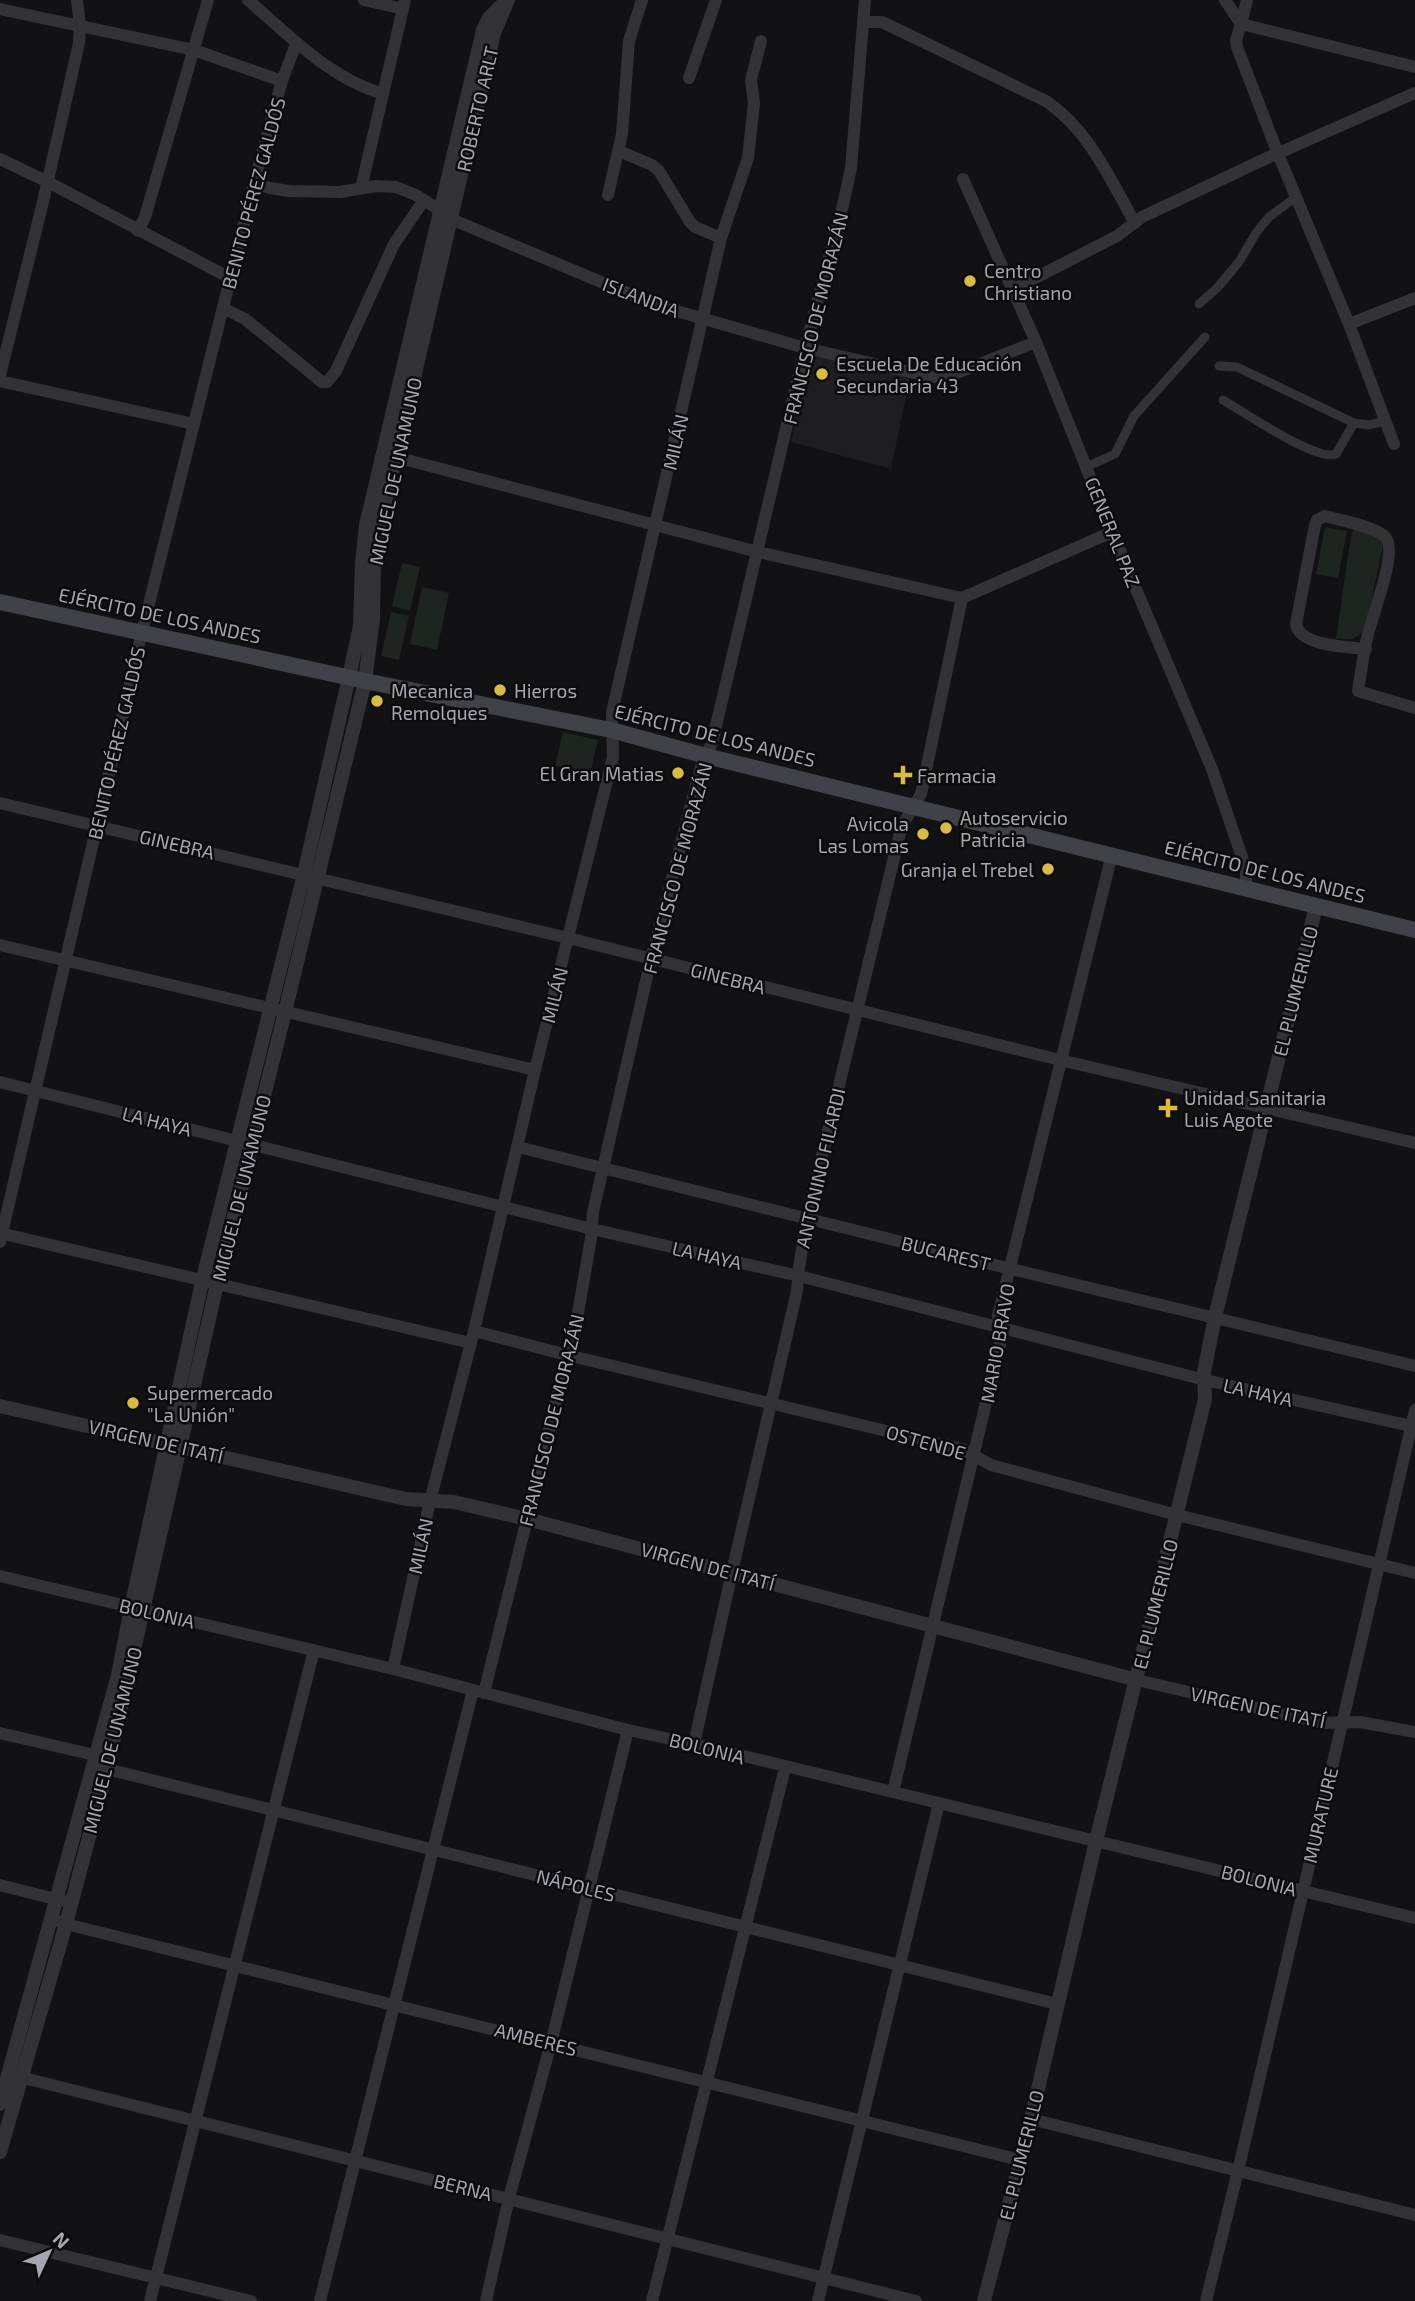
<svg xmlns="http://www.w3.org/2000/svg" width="1415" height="2301" viewBox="0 0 1415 2301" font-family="'Exo 2',sans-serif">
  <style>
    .built { fill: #1e1d1f }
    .green { fill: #1e241f }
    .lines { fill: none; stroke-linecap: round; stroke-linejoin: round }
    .pedestrian { stroke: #333337; stroke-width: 9 }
    .minor { stroke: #333337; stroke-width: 12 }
    .tertiary { stroke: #333337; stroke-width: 14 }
    .secondary { stroke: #414247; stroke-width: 16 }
    .poi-dot { fill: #d9bb42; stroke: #0d0c0d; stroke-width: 2.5 }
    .labels { text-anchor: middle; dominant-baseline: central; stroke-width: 5; stroke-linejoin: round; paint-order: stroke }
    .street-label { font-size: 19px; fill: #a4a7b1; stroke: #0d0c0d }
    .poi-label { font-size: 19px; fill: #a4a7b1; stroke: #0d0c0d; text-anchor: start }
  </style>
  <rect width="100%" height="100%" fill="#121113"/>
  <!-- built -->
  <path class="built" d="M810 355 910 377 891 469 791 442Z"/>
  <!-- green -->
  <g class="green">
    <path d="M1325 527 1347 531 1338 578 1316 574Z"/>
    <path d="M1355 528 1379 537 1383 545 1366 627C1357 640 1350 640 1336 638 1342 603 1345 568 1352 533Z"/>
    <path d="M402 563 420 567 410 611 392 606Z"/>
    <path d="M422 587 449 593 437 650 410 644Z"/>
    <path d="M391 612 409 616 399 660 381 656Z"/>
    <path d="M563 732 598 740 590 774 555 766Z"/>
  </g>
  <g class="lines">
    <!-- pedestrian -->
    <g class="pedestrian">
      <path d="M1199 304 1217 288 1239 262 1256 233 1269 217 1296 197"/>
      <path d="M1219 366 1237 367 1354 423 1369 425 1385 421"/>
      <path d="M1223 400C1242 411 1317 462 1336 454L1354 423"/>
      <path d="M1086 467 1115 454 1134 416 1205 337"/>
    </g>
    <!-- minor -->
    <g class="minor">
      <path d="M248 0C290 36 329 78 383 94"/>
      <path d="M364 0 403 9"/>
      <path d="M1225 0 1241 24 1236 40 1237 47 1278 154 1349 324 1394 444"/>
      <path d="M1247 0 1241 24 1415 67"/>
      <path d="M0 9 194 50 282 81"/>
      <path d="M863 22H882L1046 101C1089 130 1110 179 1135 223"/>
      <path d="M689 78 716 0"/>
      <path d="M619 151 652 165 659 171 690 222 695 227 721 238"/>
      <path d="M0 159 48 182 230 278"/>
      <path d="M963 179 1036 342 1112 532 1212 769 1246 869V889"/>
      <path d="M254 183 270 188 289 191 340 192 376 186 396 187 416 195 458 222 656 305 805 348 932 377 949 376 1036 342"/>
      <path d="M361 188 405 0"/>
      <path d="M608 195 622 134 629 41 642 0"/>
      <path d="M138 231 145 217 208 0"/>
      <path d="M1014 289 1117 236 1142 217 1267 158 1415 93"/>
      <path d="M223 308 245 319 322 382H327L336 371 394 244 424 200"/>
      <path d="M1349 324 1415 298"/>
      <path d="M0 375 43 202 79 43 80 25 77 0"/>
      <path d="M0 381 194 424"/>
      <path d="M388 455 758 552 962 598 1112 532"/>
      <path d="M1366 649C1348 647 1299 646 1296 624L1315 525 1317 520 1325 516C1339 520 1378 527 1386 538 1398 553 1371 618 1367 638 1363 655 1361 674 1358 691L1415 708"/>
      <path d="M0 803 568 938 1060 1060 1415 1143"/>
      <path d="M0 945 535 1070"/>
      <path d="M0 1082 592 1229 799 1276 1205 1380 1415 1427"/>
      <path d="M518 1147 1011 1269 1415 1366"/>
      <path d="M0 1233 471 1343"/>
      <path d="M0 1242 142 632 254 183 282 81 296 44"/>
      <path d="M474 1331 567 1355 962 1449 991 1465 1177 1515 1415 1573"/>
      <path d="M0 1576 393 1669 628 1730 694 1744 1415 1918"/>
      <path d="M393 1669 430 1501 474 1331 535 1070 613 757 612 712 721 238 748 158 754 103 751 80 761 41"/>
      <path d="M1137 1680 1322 1723 1360 1722 1415 1732"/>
      <path d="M484 1693 578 1313 591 1238 593 1212 651 959 701 767 712 743 805 348 843 205 851 168 865 0"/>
      <path d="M0 1733 103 1757"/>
      <path d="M694 1744 732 1572 797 1291 799 1268 807 1218 900 833 903 824 921 794 962 598"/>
      <path d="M99 1769H107L1057 2004"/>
      <path d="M893 1792 1000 1344 998 1316 1112 854"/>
      <path d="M0 1885 71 1903"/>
      <path d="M53 1919 66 1924 1020 2160"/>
      <path d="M12 2075 916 2301"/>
      <path d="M1031 2119 1415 2215"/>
      <path d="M0 2240 251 2301"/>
      <path d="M150 2301 314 1650"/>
      <path d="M320 2301 473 1690"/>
      <path d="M486 2301 509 2198 551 2043 628 1730"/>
      <path d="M652 2301 785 1768"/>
      <path d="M818 2301 939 1803"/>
      <path d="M1206 2301 1238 2171 1415 1410"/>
    </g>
    <!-- tertiary -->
    <g class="tertiary">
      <path d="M0 1406 406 1499 454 1502 527 1519 1137 1680"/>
      <path d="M0 2104 118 1675 131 1608 202 1282 304 874 349 677 360 626 362 563 366 525 483 30 489 18 501 6"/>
      <path d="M0 2152 66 1924 107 1769 217 1284 285 1012 365 681 373 619 374 562 378 533 494 33 508 0"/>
      <path d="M984 2301 1031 2119 1096 1841 1205 1399 1204 1372 1215 1317 1316 906"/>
    </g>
    <!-- secondary -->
    <path class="secondary" d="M0 602 365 681 611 730 706 756 1415 930"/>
  </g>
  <!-- markers -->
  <g class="poi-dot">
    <circle cx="970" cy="281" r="7"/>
    <circle cx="822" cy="374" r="7"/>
    <circle cx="500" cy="690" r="7"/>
    <circle cx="377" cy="701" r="7"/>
    <circle cx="678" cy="773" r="7"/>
    <path d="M899.5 764.5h7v7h7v7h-7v7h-7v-7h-7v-7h7z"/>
    <circle cx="946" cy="828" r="7"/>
    <circle cx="923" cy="834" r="7"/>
    <circle cx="1048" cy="869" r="7"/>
    <path d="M1164.5 1097.5h7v7h7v7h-7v7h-7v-7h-7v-7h7z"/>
    <circle cx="133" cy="1403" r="7"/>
  </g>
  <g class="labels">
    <!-- street labels -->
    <g class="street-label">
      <text transform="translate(477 109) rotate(-77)">ROBERTO ARLT</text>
      <text transform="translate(253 193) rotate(-75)">BENITO PÉREZ GALDÓS</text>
      <text transform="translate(641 297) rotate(21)">ISLANDIA</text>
      <text transform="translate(815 318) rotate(-76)">FRANCISCO DE MORAZÁN</text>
      <text transform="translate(675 442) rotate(-77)">MILÁN</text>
      <text transform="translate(395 471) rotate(-78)">MIGUEL DE UNAMUNO</text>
      <text transform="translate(1113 532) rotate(68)">GENERAL PAZ</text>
      <text transform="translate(160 615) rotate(12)">EJÉRCITO DE LOS ANDES</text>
      <text transform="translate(715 735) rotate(14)">EJÉRCITO DE LOS ANDES</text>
      <text transform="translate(116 743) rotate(-77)">BENITO PÉREZ GALDÓS</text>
      <text transform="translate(177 844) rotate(13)">GINEBRA</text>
      <text transform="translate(677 868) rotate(-75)">FRANCISCO DE MORAZÁN</text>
      <text transform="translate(1265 871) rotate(14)">EJÉRCITO DE LOS ANDES</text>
      <text transform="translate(728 978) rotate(14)">GINEBRA</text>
      <text transform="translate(1295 991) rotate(-76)">EL PLUMERILLO</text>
      <text transform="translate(554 995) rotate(-76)">MILÁN</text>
      <text transform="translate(157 1121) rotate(14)">LA HAYA</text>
      <text transform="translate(820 1168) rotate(-77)">ANTONINO FILARDI</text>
      <text transform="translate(241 1188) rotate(-76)">MIGUEL DE UNAMUNO</text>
      <text transform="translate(946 1253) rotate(14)">BUCAREST</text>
      <text transform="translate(707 1255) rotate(13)">LA HAYA</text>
      <text transform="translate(997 1343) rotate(-80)">MARIO BRAVO</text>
      <text transform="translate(1258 1392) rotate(13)">LA HAYA</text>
      <text transform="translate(551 1420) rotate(-76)">FRANCISCO DE MORAZÁN</text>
      <text transform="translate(156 1441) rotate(13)">VIRGEN DE ITATÍ</text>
      <text transform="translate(926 1442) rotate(16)">OSTENDE</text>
      <text transform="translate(420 1546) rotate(-78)">MILÁN</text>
      <text transform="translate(708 1566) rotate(15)">VIRGEN DE ITATÍ</text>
      <text transform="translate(1155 1604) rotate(-76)">EL PLUMERILLO</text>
      <text transform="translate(157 1613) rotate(13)">BOLONIA</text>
      <text transform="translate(1258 1707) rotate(12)">VIRGEN DE ITATÍ</text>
      <text transform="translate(112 1740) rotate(-76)">MIGUEL DE UNAMUNO</text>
      <text transform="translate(707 1748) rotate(14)">BOLONIA</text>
      <text transform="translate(1320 1815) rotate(-77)">MURATURE</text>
      <text transform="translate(1259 1880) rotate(14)">BOLONIA</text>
      <text transform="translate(576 1885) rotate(14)">NÁPOLES</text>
      <text transform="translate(536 2039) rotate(14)">AMBERES</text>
      <text transform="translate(1021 2155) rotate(-76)">EL PLUMERILLO</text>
      <text transform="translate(463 2187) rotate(14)">BERNA</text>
    </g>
    <!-- poi labels -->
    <g class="poi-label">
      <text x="984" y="270">Centro<tspan x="984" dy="22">Christiano</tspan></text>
      <text x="836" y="363">Escuela De Educación<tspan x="836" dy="22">Secundaria 43</tspan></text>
      <text x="391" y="690">Mecanica<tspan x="391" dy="22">Remolques</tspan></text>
      <text x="514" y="690">Hierros</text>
      <text x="664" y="773" text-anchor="end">El Gran Matias</text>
      <text x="917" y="775">Farmacia</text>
      <text x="960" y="817">Autoservicio<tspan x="960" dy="22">Patricia</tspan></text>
      <text x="909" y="823" text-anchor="end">Avicola<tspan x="909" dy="22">Las Lomas</tspan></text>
      <text x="1034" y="869" text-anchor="end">Granja el Trebel</text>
      <text x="1184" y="1097">Unidad Sanitaria<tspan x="1184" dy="22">Luis Agote</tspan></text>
      <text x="147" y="1392">Supermercado<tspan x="147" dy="22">"La Unión"</tspan></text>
    </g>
  </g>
  <!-- north arrow -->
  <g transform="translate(49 2252) rotate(46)" stroke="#0d0c0d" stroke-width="5" paint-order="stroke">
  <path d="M0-5L12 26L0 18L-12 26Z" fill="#a4a7b1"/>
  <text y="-10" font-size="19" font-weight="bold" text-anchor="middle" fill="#a4a7b1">N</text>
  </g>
</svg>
